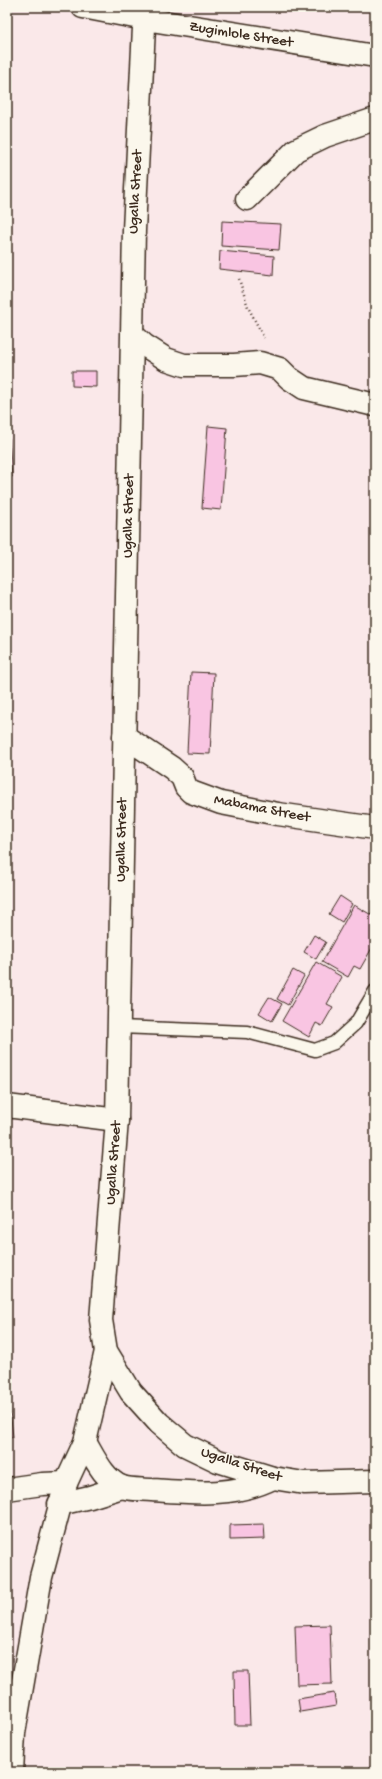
<svg xmlns="http://www.w3.org/2000/svg" width="382" height="1779" viewBox="0 0 382 1779" font-family="'Gochi Hand',sans-serif">
  <style>
    .building { fill: #f9c5e2; stroke: #3b2a1e }
    .lines { fill: none; stroke-linecap: round; stroke-linejoin: round }
    .service-casing { stroke: #3b2a1e; stroke-width: 15 }
    .minor-casing { stroke: #3b2a1e; stroke-width: 25 }
    .path { stroke: #3b2a1e; stroke-width: 2.5; stroke-dasharray: 1 3; stroke-linecap: butt }
    .service { stroke: #fbf7ec; stroke-width: 12 }
    .minor { stroke: #fbf7ec; stroke-width: 22 }
    .labels { text-anchor: middle; dominant-baseline: central; stroke-width: 3.5; stroke-linejoin: round; paint-order: stroke }
    .street-label { font-size: 15px; fill: #3b2a1e; stroke: #fbf7ec }
  </style>
  <rect width="100%" height="100%" fill="#fae8e9"/>
  <filter id="ink" filterUnits="userSpaceOnUse"><feTurbulence type="fractalNoise" baseFrequency=".025" numOctaves="2"/><feDisplacementMap in="SourceGraphic" scale="8" xChannelSelector="R" yChannelSelector="G"/><feConvolveMatrix kernelMatrix="1 2 1 2 8 2 1 2 1" color-interpolation-filters="sRGB"/></filter>
  <g filter="url(#ink)">
    <!-- building -->
    <g class="building">
      <path d="M222 221 281 224 279 250 221 246Z"/>
      <path d="M220 251 274 256 273 275 219 269Z"/>
      <path d="M72 371H96V387L72 386Z"/>
      <path d="M208 426 227 428 221 510 202 508Z"/>
      <path d="M7 438H9L12 477 7 478Z"/>
      <path d="M191 672 214 673 210 754 187 753Z"/>
      <path d="M340 896 352 904 342 922 329 914Z"/>
      <path d="M354 905 375 917V950L372 948 360 969 354 966 348 977 322 962Z"/>
      <path d="M314 935 326 942 316 959 304 952Z"/>
      <path d="M316 962 342 977 327 1004 333 1007 322 1026 316 1023 309 1037 282 1021Z"/>
      <path d="M293 970 304 976 288 1005 277 999Z"/>
      <path d="M269 997 282 1004 272 1021 259 1013Z"/>
      <path d="M7 1381 13 1437H7Z"/>
      <path d="M264 1524 265 1539 230 1540V1525Z"/>
      <path d="M330 1625 332 1684 297 1685 295 1626Z"/>
      <path d="M234 1671H248L250 1725H235Z"/>
      <path d="M334 1693 336 1706 300 1712 298 1699Z"/>
    </g>
    <g class="lines">
      <!-- service casing -->
      <g class="service-casing">
        <path id="service" d="M119 1027 247 1032 315 1050 334 1043 356 1023 375 991"/>
      </g>
      <!-- minor casing -->
      <g class="minor-casing">
        <g id="minor">
          <path d="M83 7 145 19 375 56"/>
          <path d="M145 7 134 230 117 1120 101 1320 106 1351 131 1392 159 1423 185 1445 218 1461 273 1478 304 1483 375 1481"/>
          <path d="M247 199 296 150 325 136 375 119"/>
          <path d="M133 335 144 345 166 359 184 365H234L260 363 280 369 289 378 304 388 375 405"/>
          <path d="M124 736 172 768 182 777 186 787 191 792 221 803 278 814 375 828"/>
          <path d="M7 1106 117 1120"/>
          <path d="M85 1442C94 1457 104 1480 122 1487 130 1490 143 1489 152 1490 193 1493 236 1497 273 1478"/>
          <path d="M7 1489 42 1484 66 1483"/>
          <path d="M59 1504 90 1497 122 1487"/>
          <path d="M12 1772 14 1733 41 1577 66 1483 85 1442 106 1351"/>
        </g>
      </g>
      <!-- path -->
      <path class="path" d="M239 279 248 307 264 338"/>
      <!-- service -->
      <use href="#service" class="service"/>
      <!-- minor -->
      <use href="#minor" class="minor"/>
    </g>
  </g>
  <g class="labels">
    <!-- street labels -->
    <g class="street-label">
      <text transform="translate(241 35) rotate(9)">Zugimlole Street</text>
      <text transform="translate(136 192) rotate(-87)">Ugalla Street</text>
      <text transform="translate(129 516) rotate(-89)">Ugalla Street</text>
      <text transform="translate(262 809) rotate(11)">Mabama Street</text>
      <text transform="translate(122 840) rotate(-89)">Ugalla Street</text>
      <text transform="translate(114 1163) rotate(-86)">Ugalla Street</text>
      <text transform="translate(241 1465) rotate(18)">Ugalla Street</text>
    </g>
  </g>
  <!-- margin -->
  <rect width="382" height="1779" fill="none" stroke="#fbf7ec" stroke-width="24"/>
  <rect x="12" y="12" width="358" height="1755" fill="none" stroke="#3b2a1e" stroke-width="1.5" filter="url(#ink)"/>
</svg>
